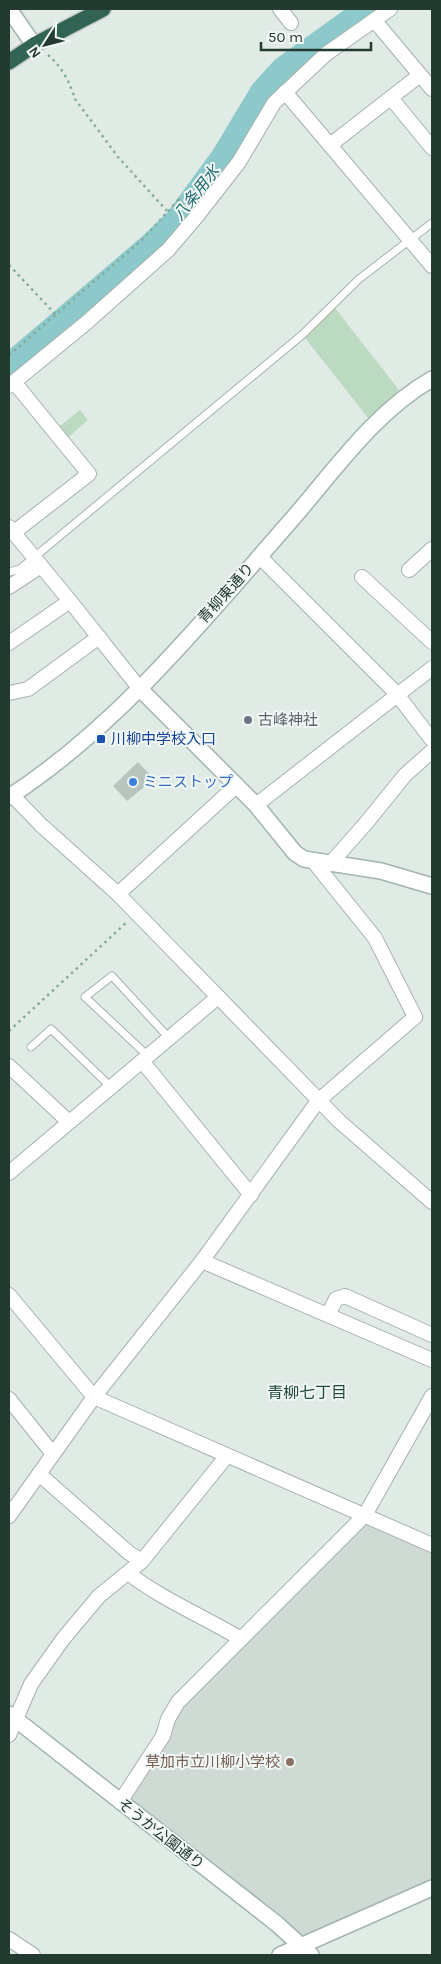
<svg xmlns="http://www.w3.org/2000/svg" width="441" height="1964" viewBox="0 0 441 1964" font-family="Karla,'Noto Sans JP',sans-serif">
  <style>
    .built { fill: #d0dad4 }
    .green { fill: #bcdac1 }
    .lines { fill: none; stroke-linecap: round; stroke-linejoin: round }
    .river { stroke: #8dc9cb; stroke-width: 26 }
    .building { fill: #b7c5be }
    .lane-casing { stroke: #a4b2ab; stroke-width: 9 }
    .street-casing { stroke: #a4b2ab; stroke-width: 16 }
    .secondary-casing { stroke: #a1b5ac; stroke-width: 18 }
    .highway-casing { stroke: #c1c8c5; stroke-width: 18 }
    .path { stroke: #84ac9b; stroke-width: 2.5; stroke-dasharray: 2.5 4; stroke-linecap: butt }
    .lane { stroke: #fff; stroke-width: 7 }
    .street { stroke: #fff; stroke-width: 14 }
    .secondary { stroke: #fff; stroke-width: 15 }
    .highway { stroke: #316454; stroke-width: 15 }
    .worship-dot { fill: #6b7280; stroke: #f1f7f4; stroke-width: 2 }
    .transit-dot { fill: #1a4fb4; stroke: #f1f7f4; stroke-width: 2 }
    .shop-dot { fill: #3f7fe0; stroke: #f1f7f4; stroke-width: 2 }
    .education-dot { fill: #8d6e63; stroke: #f1f7f4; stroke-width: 2 }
    .labels { text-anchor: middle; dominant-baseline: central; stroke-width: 4; stroke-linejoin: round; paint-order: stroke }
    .street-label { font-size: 15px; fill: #233a31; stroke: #f1f7f4 }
    .worship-label { font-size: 15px; fill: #5b616d; stroke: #f1f7f4; text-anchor: start }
    .transit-label { font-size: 15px; fill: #164399; stroke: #f1f7f4; text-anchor: start }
    .shop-label { font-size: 15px; fill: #366cbe; stroke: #f1f7f4; text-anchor: start }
    .education-label { font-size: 15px; fill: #785e54; stroke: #f1f7f4; text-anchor: end }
    .water-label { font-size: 16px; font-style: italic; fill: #226c71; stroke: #f1f7f4 }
    .neighbourhood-label { font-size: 16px; fill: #214a3c; stroke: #f1f7f4 }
  </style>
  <rect width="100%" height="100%" fill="#e1ebe5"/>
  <!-- built -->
  <path class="built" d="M366 1520 432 1552V1884L303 1939 123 1802 182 1704Z"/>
  <!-- green -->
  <g class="green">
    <path d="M335 308 399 390 369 419 305 338Z"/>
    <path d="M80 410 88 420 64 441 55 430Z"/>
  </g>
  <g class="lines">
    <!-- river -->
    <path class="river" d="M9 367 151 246 178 220 224 157 263 92 284 69 368 9"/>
  </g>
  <!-- building -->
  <path class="building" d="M138 762 154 779 127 801 113 786Z"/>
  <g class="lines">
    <!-- lane casing -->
    <g class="lane-casing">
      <g id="lane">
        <path d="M9 572 20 569 302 335 359 279 432 223"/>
        <path d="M31 1047 51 1029 111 1087"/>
        <path d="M148 1056 85 997 112 976 169 1038"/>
      </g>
    </g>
    <!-- street casing -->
    <g class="street-casing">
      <g id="street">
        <path d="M280 9 291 23"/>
        <path d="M374 20 432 89"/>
        <path d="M285 92 432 266"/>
        <path d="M391 98 432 148"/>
        <path d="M330 145 420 75"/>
        <path d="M9 386 86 323 168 250 197 216 239 162 274 103 326 54 390 9"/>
        <path d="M9 527 70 601 140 689"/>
        <path d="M13 533 89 474 14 382"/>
        <path d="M259 556 396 693 432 740"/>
        <path d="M409 570 432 549"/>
        <path d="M362 577 432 642"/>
        <path d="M9 587 41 566"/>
        <path d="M9 643 70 601"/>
        <path d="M9 693 28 689 99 637"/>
        <path d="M12 795 41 825 118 894 339 1121 432 1202"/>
        <path d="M256 805 432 668"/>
        <path d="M330 864 367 822 405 775 432 751"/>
        <path d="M118 894 237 785"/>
        <path d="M142 1061 251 1195"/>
        <path d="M9 1066 69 1122"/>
        <path d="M9 1173 218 997"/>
        <path d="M202 1261 432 1360"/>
        <path d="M9 1295 94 1397 432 1545"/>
        <path d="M328 1315 336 1299 345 1296 432 1335"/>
        <path d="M9 1399 53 1454"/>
        <path d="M39 1474 129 1553 142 1561"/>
        <path d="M9 1516 94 1397 202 1261 318 1101 415 1017 375 938 314 862"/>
        <path d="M128 1573C163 1600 203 1616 241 1639"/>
        <path d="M9 1735 31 1684 63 1639 99 1596 142 1561 226 1457"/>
        <path d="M120 1802 163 1736 168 1719 178 1702 365 1515 432 1396"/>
        <path d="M9 1939 33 1955"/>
      </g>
    </g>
    <!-- secondary casing -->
    <g class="secondary-casing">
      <g id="secondary">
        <path d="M9 9 34 45"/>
        <path d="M140 689 256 805 295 853 304 859 381 871 432 886"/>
        <path d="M9 797C121 724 206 617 294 517 336 468 376 411 432 379"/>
        <path d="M9 1714 277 1924 311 1955"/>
        <path d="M280 1955 432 1888"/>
      </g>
    </g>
    <!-- highway casing -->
    <g class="highway-casing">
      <path id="highway" d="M9 62 34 45 103 9"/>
    </g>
    <!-- path -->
    <g class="path">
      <path d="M48 55C60 64 71 84 75 99L118 157 168 212"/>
      <path d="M178 199 186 207"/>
      <path d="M9 265 56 315"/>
      <path d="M9 355 142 240 180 198"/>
      <path d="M9 1031 127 922"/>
    </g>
    <!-- lane -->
    <use href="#lane" class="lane"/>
    <!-- street -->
    <use href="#street" class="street"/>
    <!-- secondary -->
    <use href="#secondary" class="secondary"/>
    <!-- highway -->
    <use href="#highway" class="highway"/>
  </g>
  <!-- markers -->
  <circle class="worship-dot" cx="248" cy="720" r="5"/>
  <rect class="transit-dot" x="96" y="734" width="10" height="10" rx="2.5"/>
  <circle class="shop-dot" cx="133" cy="782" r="5"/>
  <circle class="education-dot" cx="290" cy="1762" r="5"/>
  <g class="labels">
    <!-- street labels -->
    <g class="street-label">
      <text transform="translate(226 593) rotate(-48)">青柳東通り</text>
      <text transform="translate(161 1834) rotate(38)">そうか公園通り</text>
    </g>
    <!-- worship labels -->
    <g class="worship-label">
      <text x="258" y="720">古峰神社</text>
    </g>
    <!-- transit labels -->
    <g class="transit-label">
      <text x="111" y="739">川柳中学校入口</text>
    </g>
    <!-- shop labels -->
    <g class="shop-label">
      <text x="143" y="782">ミニストップ</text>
    </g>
    <!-- education labels -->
    <g class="education-label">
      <text x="280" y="1762">草加市立川柳小学校</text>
    </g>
    <!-- water labels -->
    <g class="water-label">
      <text transform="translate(196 193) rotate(-52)">八条用水</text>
    </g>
    <!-- neighbourhood labels -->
    <g class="neighbourhood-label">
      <text x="307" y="1392">青柳七丁目</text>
    </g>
  </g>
  <!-- border -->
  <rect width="441" height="1964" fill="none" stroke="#233a31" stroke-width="20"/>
  <!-- north arrow -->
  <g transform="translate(45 45) rotate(234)" stroke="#f1f7f4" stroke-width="4" paint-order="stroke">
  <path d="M0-4L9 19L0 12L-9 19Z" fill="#233a31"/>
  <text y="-8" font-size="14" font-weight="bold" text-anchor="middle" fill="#233a31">N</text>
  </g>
  <!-- scale -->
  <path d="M261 42v8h110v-8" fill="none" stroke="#233a31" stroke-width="2.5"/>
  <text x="268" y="42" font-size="15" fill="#233a31" stroke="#f1f7f4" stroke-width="4" paint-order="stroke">50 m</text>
</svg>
